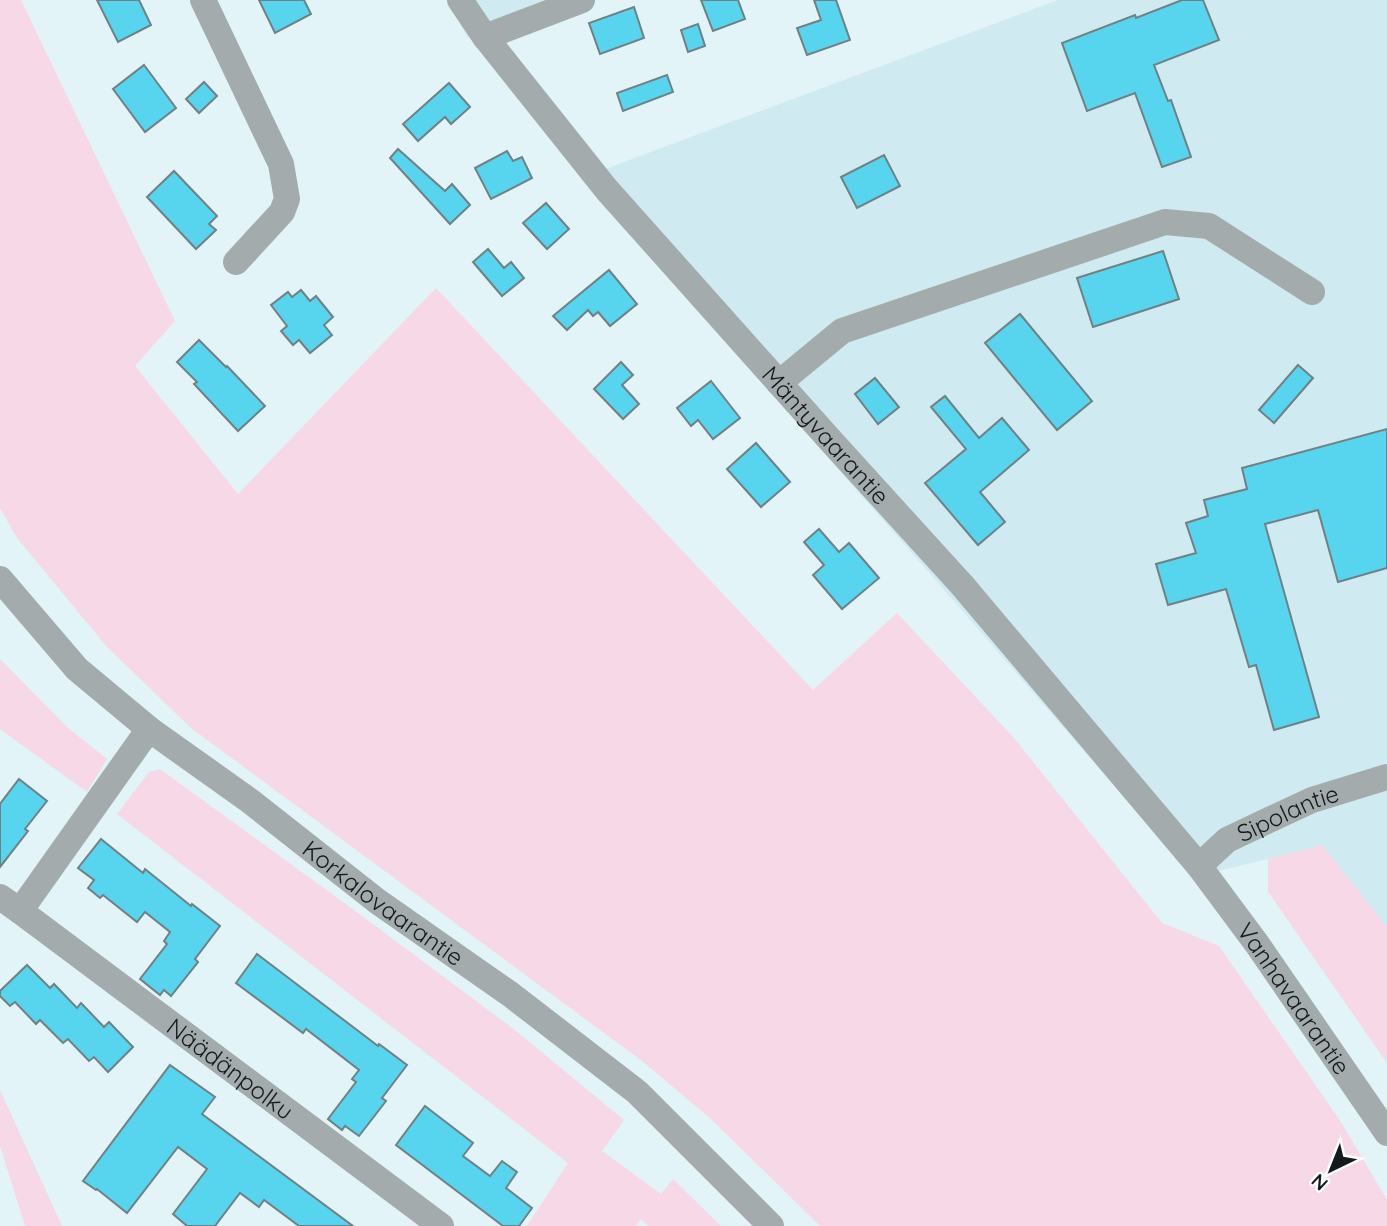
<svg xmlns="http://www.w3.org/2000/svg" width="1387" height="1226" viewBox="0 0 1387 1226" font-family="Quicksand,sans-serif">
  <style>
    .built { fill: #cfeaf0 }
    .green { fill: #f6d8e7 }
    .building { fill: #57d5ee; stroke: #708084; stroke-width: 2 }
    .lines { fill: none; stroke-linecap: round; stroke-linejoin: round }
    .minor { stroke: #a4abad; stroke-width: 26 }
    .labels { text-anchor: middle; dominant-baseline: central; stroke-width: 6; stroke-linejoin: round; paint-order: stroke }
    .street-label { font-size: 24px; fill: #141a1b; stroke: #fff }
  </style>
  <rect width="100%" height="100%" fill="#e2f4f8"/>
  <!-- built -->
  <g class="built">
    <path d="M447 0H569L468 38Z"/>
    <path d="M1058 0H1387V927L1322 846 1193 877 934 578 581 178Z"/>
  </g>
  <!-- green -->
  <g class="green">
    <path d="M0 0H21L175 321 135 366 238 494 436 288 813 690 897 613 1014 738 1162 923 1219 946 1341 1122 1387 1200V1226H820L712 1120 642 1061 191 728 107 647 17 538 0 508Z"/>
    <path d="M0 659 69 729 107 759 87 792 0 729Z"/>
    <path d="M160 769 354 910 515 1030 624 1120 602 1151 661 1194 673 1179 721 1226H648L641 1219 636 1226H527L568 1163 117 814 149 772Z"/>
    <path d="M1322 845 1387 927V1063L1268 892V859Z"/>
    <path d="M0 1090 62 1226H25L0 1146Z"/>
  </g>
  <!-- building -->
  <g class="building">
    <path d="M97 0H139L151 25 118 42Z"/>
    <path d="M259 0H304L311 14 275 33Z"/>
    <path d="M701 0H738L745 19 713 31Z"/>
    <path d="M814 0H836L850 40 807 55 797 28 821 20Z"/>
    <path d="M1182 0H1203L1219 40 1154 65 1168 101 1171 100 1191 157 1162 167 1135 93 1087 111 1062 43 1135 15 1136 18Z"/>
    <path d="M634 7 644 38 600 54 589 23Z"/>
    <path d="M698 24 705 46 688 52 681 30Z"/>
    <path d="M144 65 176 108 145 132 113 89Z"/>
    <path d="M667 75 673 92 623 111 617 93Z"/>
    <path d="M204 82 217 96 199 113 186 99Z"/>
    <path d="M449 83 470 107 451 124 445 117 418 141 403 124Z"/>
    <path d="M398 149 445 191 452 184 470 205 450 224 390 158Z"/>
    <path d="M507 151 513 161 522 157 532 178 491 199 475 168Z"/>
    <path d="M884 155 900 186 857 208 841 177Z"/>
    <path d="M174 171 217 216 209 224 216 230 196 249 147 197Z"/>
    <path d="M546 203 569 229 547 249 523 223Z"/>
    <path d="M488 249 504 268 511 262 524 278 502 296 473 262Z"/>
    <path d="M1163 251 1179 299 1093 327 1077 278Z"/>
    <path d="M609 270 637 304 610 326 598 312 593 316 588 310 567 330 553 316Z"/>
    <path d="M301 290 310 301 316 296 333 317 324 325 332 335 310 353 299 340 293 345 281 331 287 326 271 305 288 292 292 297Z"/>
    <path d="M1020 314 1092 401 1057 430 985 343Z"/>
    <path d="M199 340 226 367 227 366 265 406 238 431 194 384 197 382 177 362Z"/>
    <path d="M621 362 633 375 622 385 639 404 623 419 594 389Z"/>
    <path d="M1298 365 1313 378 1274 423 1259 410Z"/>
    <path d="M875 378 899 407 878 424 855 394Z"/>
    <path d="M711 381 740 418 713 439 698 420 691 426 677 408Z"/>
    <path d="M945 396 979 438 1002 418 1029 450 980 492 1005 522 978 545 925 483 966 449 931 407Z"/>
    <path d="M1387 429V568L1338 582 1318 510 1265 524 1319 717 1274 730 1256 665 1249 667 1226 589 1168 605 1156 564 1196 553 1186 523 1208 516 1204 500 1247 489 1242 468Z"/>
    <path d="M756 443 790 482 761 507 727 469Z"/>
    <path d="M819 529 839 552 849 543 879 578 842 609 813 575 824 565 804 542Z"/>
    <path d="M19 779 47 801 25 829 28 831 0 867V804Z"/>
    <path d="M101 839 143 873 145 869 191 906 192 904 220 926 195 959 198 962 171 996 164 990 160 995 140 979 167 944 164 941 170 932 145 912 137 922 103 895 100 898 88 888 94 880 78 868Z"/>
    <path d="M257 954 378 1046 379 1044 407 1065 382 1098 386 1101 359 1136 345 1126 342 1130 328 1119 356 1082 352 1079 359 1070 306 1029 303 1033 236 983Z"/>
    <path d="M27 965 50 988 54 984 77 1008 81 1003 104 1027 109 1022 133 1047 108 1072 94 1057 89 1061 68 1039 63 1043 40 1020 36 1024 15 1002 10 1006 0 996V991Z"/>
    <path d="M170 1065 215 1097 202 1114 353 1226H299L264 1200 259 1207 240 1193 215 1226H187L173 1214 207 1169 178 1147 127 1213 97 1189 96 1190 83 1181Z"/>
    <path d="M425 1106 473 1143 463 1156 490 1176 502 1161 517 1172 506 1188 532 1208 519 1226H503L396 1145Z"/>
  </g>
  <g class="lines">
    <!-- minor -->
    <g class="minor">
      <path d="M203 0 281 164 287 199 282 212 236 262"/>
      <path id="s1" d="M460 0 485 37 607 190 831 441 962 585 1199 866 1257 944 1387 1133"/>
      <path d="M485 37 582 0"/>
      <path d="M779 383 842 331 1165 222 1209 226 1312 292"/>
      <path id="s2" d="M0 579 77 669 149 729 250 801 377 901 510 994 637 1092 771 1226"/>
      <path id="s3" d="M149 729 20 911 441 1226"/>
      <path id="s4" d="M1199 866 1227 840 1269 820 1312 800 1387 777"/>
      <path d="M0 897 20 911"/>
    </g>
  </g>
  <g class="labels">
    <!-- street labels -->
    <g class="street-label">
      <text stroke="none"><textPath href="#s1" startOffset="569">Mäntyvaarantie</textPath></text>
      <text stroke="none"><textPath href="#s4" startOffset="105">Sipolantie</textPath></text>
      <text stroke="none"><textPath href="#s2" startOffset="504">Korkalovaarantie</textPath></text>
      <text stroke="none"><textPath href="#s1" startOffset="1302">Vanhavaarantie</textPath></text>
      <text stroke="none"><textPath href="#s3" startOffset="486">Näädänpolku</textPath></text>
    </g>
  </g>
  <!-- north arrow -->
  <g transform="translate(1331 1170) rotate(223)" stroke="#ffffff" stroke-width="5" paint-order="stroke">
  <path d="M0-5L12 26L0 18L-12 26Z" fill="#141a1b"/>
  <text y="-10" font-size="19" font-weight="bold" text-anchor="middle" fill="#141a1b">N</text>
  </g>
</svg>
